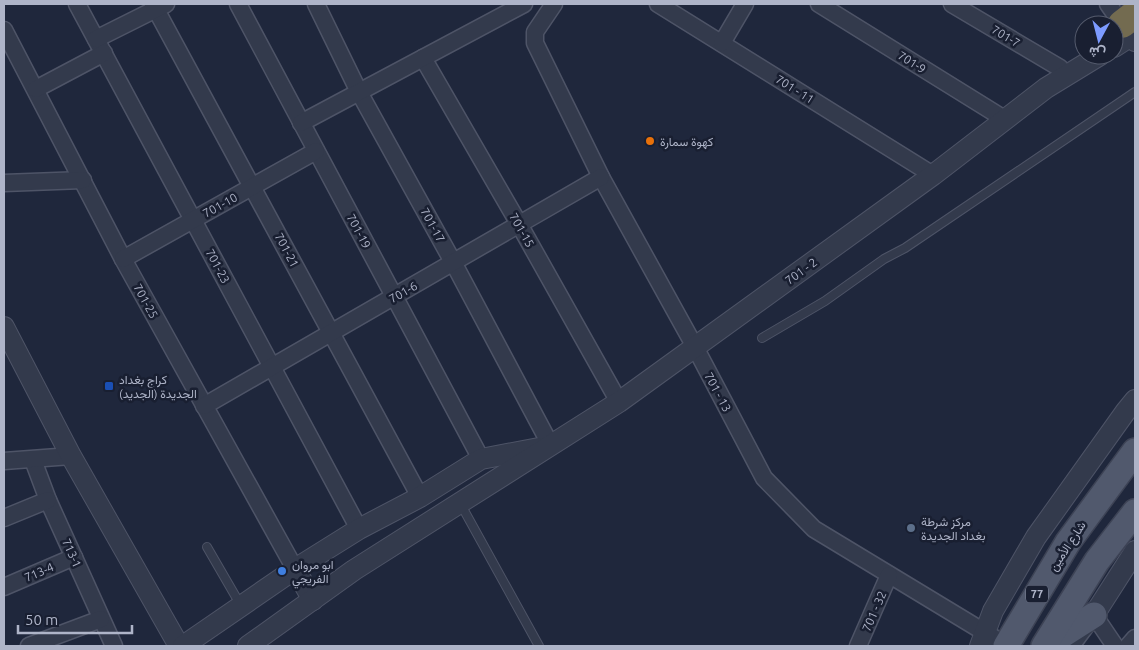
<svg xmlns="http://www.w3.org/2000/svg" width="1139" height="650" viewBox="0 0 1139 650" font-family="Ubuntu,Vazirmatn,sans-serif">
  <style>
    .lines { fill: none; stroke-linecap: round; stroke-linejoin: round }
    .service-casing { stroke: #4e5467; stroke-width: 10 }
    .minor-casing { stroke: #4e5467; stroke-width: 19 }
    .tertiary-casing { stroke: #4e5467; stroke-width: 22 }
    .primary-casing { stroke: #3d4355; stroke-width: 28 }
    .motorway-casing { stroke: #3b4154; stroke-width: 30 }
    .service { stroke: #333a4c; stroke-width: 8 }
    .minor { stroke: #333a4c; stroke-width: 16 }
    .tertiary { stroke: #333a4c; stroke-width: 20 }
    .primary { stroke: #51596d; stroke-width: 25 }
    .motorway { stroke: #736b50; stroke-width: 28 }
    .food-dot { fill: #e8710a; stroke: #191f31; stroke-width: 2 }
    .transit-dot { fill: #1a4fb4; stroke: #191f31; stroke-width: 2 }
    .service-dot { fill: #5c6f8a; stroke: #191f31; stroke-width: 2 }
    .shop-dot { fill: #3f7fe0; stroke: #191f31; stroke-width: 2 }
    .labels { text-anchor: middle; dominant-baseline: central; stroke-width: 5; stroke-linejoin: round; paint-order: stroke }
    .shield { fill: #191f31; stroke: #81879b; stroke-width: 1 }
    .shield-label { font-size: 11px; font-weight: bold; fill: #aeb4c8 }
    .street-label { font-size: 12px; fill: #aeb4c8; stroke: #191f31 }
    .poi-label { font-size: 12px; fill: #aeb4c8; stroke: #191f31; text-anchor: start }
  </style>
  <rect width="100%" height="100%" fill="#1f273c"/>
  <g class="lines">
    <!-- service casing -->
    <g class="service-casing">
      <g id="service">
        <path d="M762 338 825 301 884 259 905 248 1135 92"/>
        <path d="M460 503 539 646"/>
        <path d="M207 547 240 604"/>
      </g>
    </g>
    <!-- minor casing -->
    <g class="minor-casing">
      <g id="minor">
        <path d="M77 4 359 529"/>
        <path d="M153 4 420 497"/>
        <path d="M238 4 481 459"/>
        <path d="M316 4 359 92 453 262 551 446"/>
        <path d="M554 4 535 32V43L601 177 695 347 764 478 814 529 994 638"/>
        <path d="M658 4 933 175"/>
        <path d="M819 4 1006 120"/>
        <path d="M952 4 1060 68"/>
        <path d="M1108 4 1122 24"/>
        <path d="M4 30 123 259 295 569"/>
        <path d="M96 39 166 4"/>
        <path d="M722 43 745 4"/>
        <path d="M423 58 519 224 619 402"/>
        <path d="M36 89 104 53"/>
        <path d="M301 123 524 4"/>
        <path d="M4 183 83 180"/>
        <path d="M123 259 316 151"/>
        <path d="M204 406 601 177"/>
        <path d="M33 460 48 500 114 646"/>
        <path d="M4 461 71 456"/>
        <path d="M4 518 48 500"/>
        <path d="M4 587 74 557"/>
        <path d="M29 646 101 619"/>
        <path d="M858 646 889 575"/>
        <path d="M1071 646 1094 615 1115 646"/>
        <path d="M1128 646 1135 638"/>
      </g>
    </g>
    <!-- tertiary casing -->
    <g class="tertiary-casing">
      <g id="tertiary">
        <path d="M1114 30 1122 24 1135 41"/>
        <path d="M1114 47 1131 36"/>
        <path d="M4 327 71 456 179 646"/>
        <path d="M295 569 313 600"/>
        <path d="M1094 615 1135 551"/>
        <path d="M183 646 295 569 359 529 420 497 481 459 539 448"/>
        <path d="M248 646 354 570 619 402 933 175 1046 88 1100 55"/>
        <path d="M980 646 993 611 1036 537 1126 411 1135 400"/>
      </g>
    </g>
    <!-- primary casing -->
    <g class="primary-casing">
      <g id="primary">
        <path d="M1050 643 1094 615"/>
        <path d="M1006 646 1068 542 1135 451"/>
        <path d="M1044 646 1097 561 1135 512"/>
      </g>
    </g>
    <!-- motorway casing -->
    <g class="motorway-casing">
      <path id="motorway" d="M1122 24 1135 14"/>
    </g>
    <!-- service -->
    <use href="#service" class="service"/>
    <!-- minor -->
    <use href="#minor" class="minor"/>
    <!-- tertiary -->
    <use href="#tertiary" class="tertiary"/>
    <!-- primary -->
    <use href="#primary" class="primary"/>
    <!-- motorway -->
    <use href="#motorway" class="motorway"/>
  </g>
  <!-- markers -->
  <circle class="food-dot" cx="650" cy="141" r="5"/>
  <rect class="transit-dot" x="104" y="381" width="10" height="10" rx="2.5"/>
  <circle class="service-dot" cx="911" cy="528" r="5"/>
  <circle class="shop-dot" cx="282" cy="571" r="5"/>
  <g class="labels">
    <!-- shield labels -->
    <rect class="shield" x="1026" y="585.5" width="22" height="17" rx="4"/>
    <g class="shield-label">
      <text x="1037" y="594">77</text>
    </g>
    <!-- street labels -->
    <g class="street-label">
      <text transform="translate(1006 36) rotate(31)">701-7</text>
      <text transform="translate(912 62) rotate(32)">701-9</text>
      <text transform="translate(795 89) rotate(32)">701 - 11</text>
      <text transform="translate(220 205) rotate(-29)">701-10</text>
      <text transform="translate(433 225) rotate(61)">701-17</text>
      <text transform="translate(522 230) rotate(60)">701-15</text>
      <text transform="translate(359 231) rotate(62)">701-19</text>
      <text transform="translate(287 250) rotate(62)">701-21</text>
      <text transform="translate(218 266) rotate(62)">701-23</text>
      <text transform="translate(801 271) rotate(-36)">701 - 2</text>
      <text transform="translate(403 292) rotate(-30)">701-6</text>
      <text transform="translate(146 301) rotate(61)">701-25</text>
      <text transform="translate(718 392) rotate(62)">701 - 13</text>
      <text transform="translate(1067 546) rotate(-57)">شارع الأمين</text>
      <text transform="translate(72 553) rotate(66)">713-1</text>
      <text transform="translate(39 572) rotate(-23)">713-4</text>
      <text transform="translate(874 611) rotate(-66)">701 - 32</text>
    </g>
    <!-- poi labels -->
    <g class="poi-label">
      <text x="660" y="141">كهوة سمارة</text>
      <text x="119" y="379">كراج بغداد<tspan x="119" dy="14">الجديدة (الجديد)</tspan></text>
      <text x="921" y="521">مركز شرطة<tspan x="921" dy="14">بغداد الجديدة</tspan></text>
      <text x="292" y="564">ابو مروان<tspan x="292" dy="14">الفريجي</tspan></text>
    </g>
  </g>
  <!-- border -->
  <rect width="1139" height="650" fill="none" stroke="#aeb4c8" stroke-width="10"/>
  <!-- north arrow -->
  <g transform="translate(1099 40) rotate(187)"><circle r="24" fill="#191f31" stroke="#555b6d"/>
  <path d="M0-4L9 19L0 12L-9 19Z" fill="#7d9bff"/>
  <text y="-8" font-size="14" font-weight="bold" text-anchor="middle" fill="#aeb4c8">ش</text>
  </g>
  <!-- scale -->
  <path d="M18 625v8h114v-8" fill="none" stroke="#aeb4c8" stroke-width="2.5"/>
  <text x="25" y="625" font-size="15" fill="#aeb4c8" stroke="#191f31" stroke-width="4" paint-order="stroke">50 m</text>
</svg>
